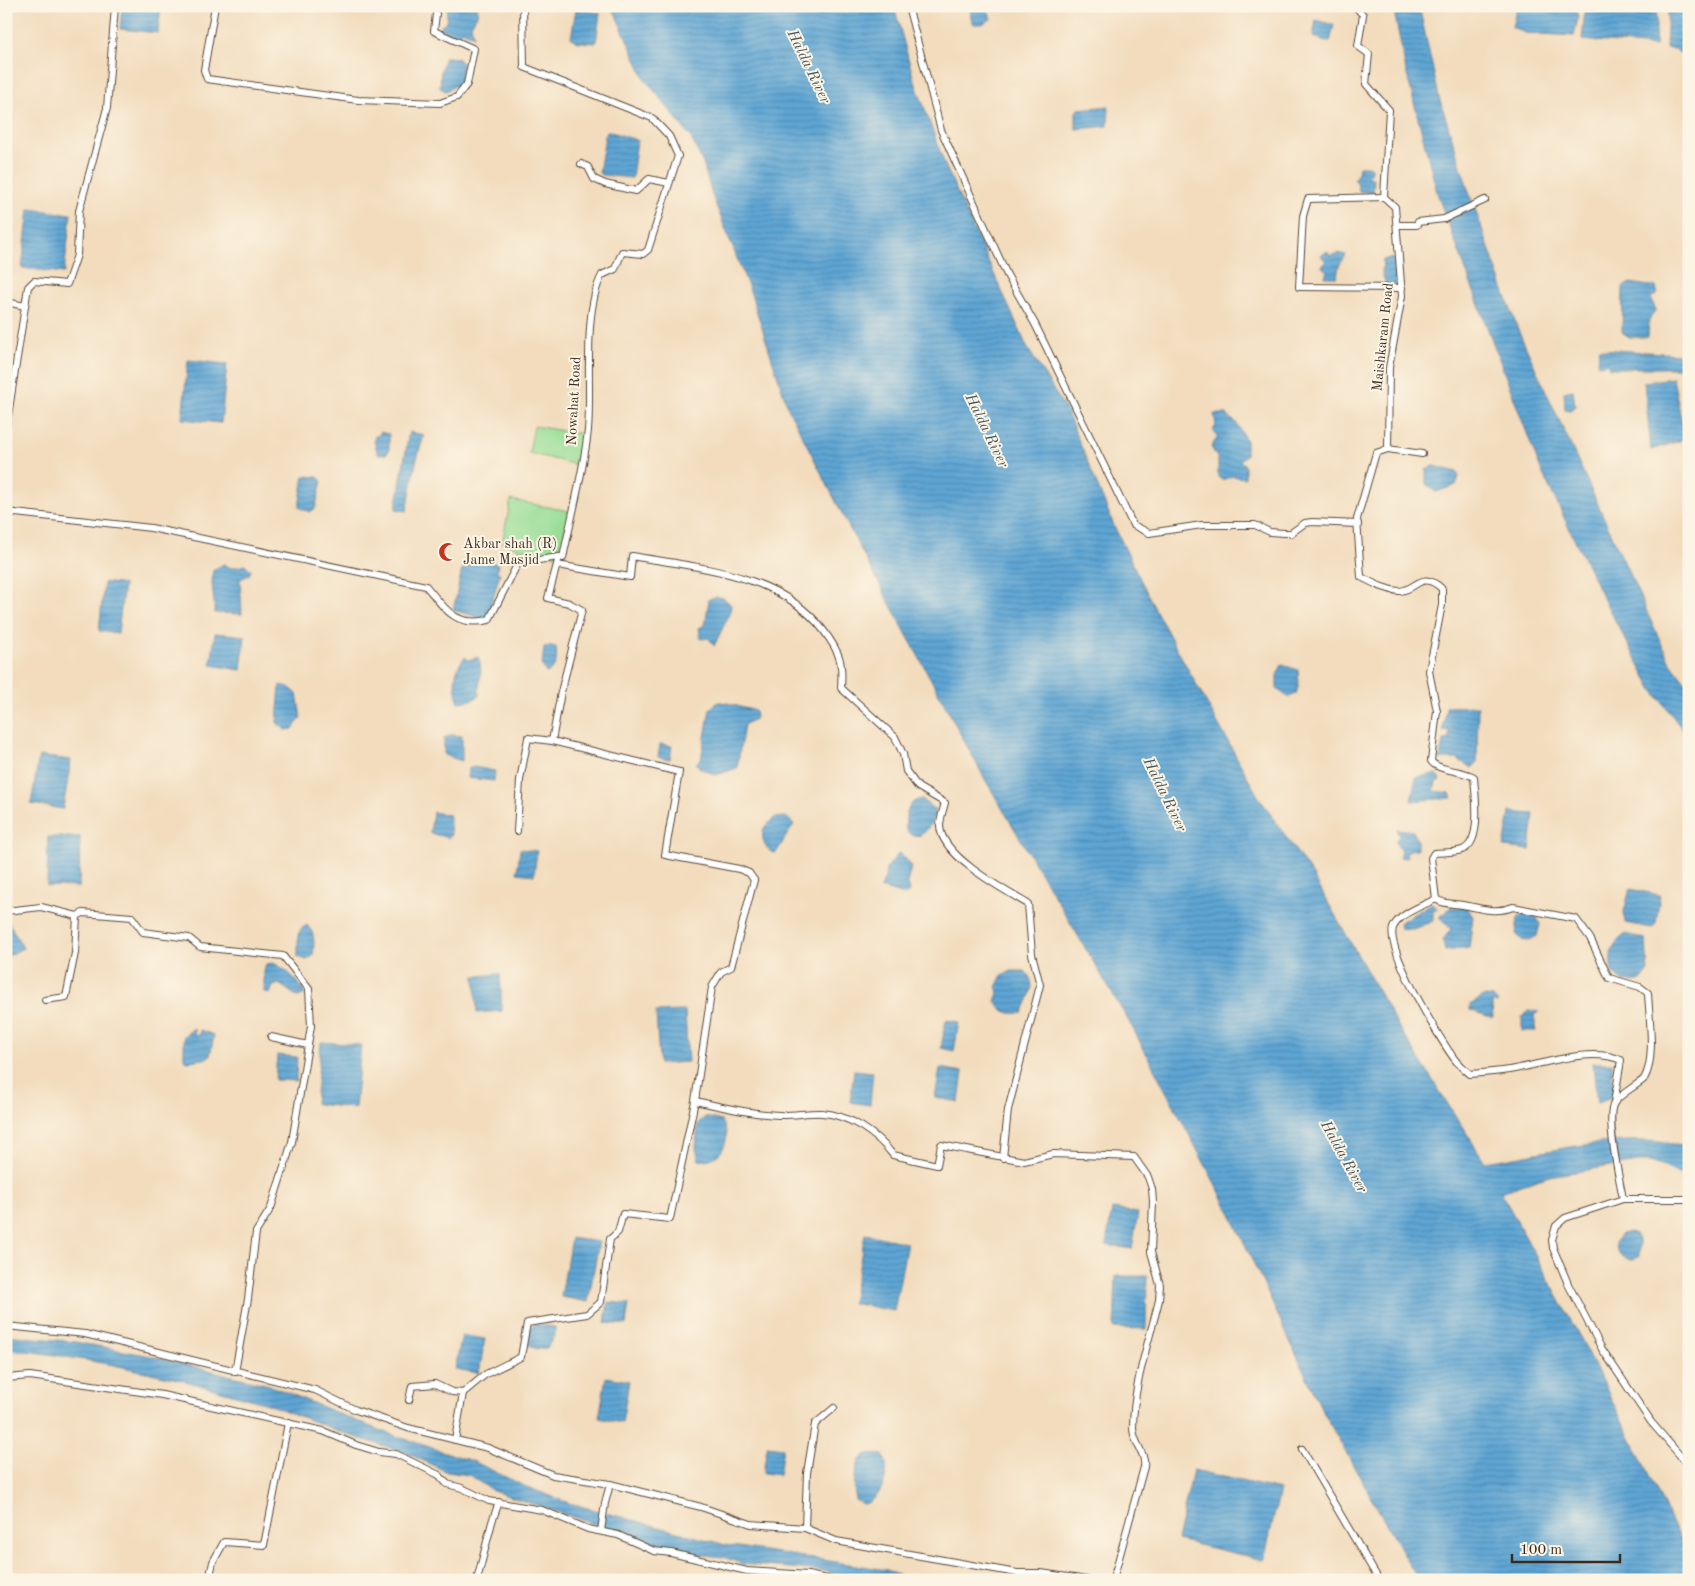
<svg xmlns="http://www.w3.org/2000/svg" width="1695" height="1586" viewBox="0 0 1695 1586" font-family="'Old Standard TT',serif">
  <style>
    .green { fill: #99de97; stroke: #6a845a }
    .water { fill: url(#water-rules); stroke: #4c687a }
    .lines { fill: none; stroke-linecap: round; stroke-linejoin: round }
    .minor-casing { stroke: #564536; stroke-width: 8 }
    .minor { stroke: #fff; stroke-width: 6 }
    .labels { text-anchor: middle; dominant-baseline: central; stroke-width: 4; stroke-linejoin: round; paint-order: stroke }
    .street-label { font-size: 14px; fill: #3b2a1e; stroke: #fcf5e5 }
    .poi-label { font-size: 14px; fill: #3b2a1e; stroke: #fcf5e5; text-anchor: start }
    .water-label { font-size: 15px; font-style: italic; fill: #47555e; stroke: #fcf5e5 }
  </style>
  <defs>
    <pattern id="water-rules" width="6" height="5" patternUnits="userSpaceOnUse" patternTransform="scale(1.25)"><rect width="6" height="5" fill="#5ea6d5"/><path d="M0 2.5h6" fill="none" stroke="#4f87ac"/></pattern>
  </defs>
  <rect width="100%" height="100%" fill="#fcf5e5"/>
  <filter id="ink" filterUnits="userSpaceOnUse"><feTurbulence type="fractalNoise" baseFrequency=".02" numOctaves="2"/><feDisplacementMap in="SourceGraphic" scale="10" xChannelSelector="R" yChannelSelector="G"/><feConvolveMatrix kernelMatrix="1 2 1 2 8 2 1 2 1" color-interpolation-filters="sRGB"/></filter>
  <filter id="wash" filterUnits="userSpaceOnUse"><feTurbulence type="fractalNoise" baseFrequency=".0096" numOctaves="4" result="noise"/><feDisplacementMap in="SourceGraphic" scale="20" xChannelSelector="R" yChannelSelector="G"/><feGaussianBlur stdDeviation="1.12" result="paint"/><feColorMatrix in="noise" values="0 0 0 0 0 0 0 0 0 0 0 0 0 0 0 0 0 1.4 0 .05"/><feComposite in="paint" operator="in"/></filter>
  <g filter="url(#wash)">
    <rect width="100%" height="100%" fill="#f2dcbd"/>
    <!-- green -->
    <g class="green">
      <path d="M534 426 582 434 577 465 529 453Z"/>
      <path d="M511 500 569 511 559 555 520 549 502 542Z"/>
    </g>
    <!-- water -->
    <g class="water">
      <path d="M122 6H161L158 33 120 29Z"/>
      <path d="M447 6H478L477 15 471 25 474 36 462 30 457 36 438 29 447 20Z"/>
      <path d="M607 6H894L913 76 945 165 1027 347 1066 410 1115 528 1156 611 1258 796 1313 876 1398 1026 1485 1162C1548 1153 1627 1129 1689 1148V1179L1654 1162H1637L1549 1176 1501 1192 1587 1350 1656 1489 1689 1559V1580H1418L1322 1410 1228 1208 1131 1025 986 781 855 539 788 408 750 291 712 195 703 163 690 136 645 79 614 11Z"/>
      <path d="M970 6H987L991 19 982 24H974L971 18Z"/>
      <path d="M1393 6H1419L1439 97 1469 192 1518 330 1669 660 1689 687V738L1653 690 1604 600 1540 468 1438 196 1406 71Z"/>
      <path d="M1517 6H1576L1578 19 1574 36 1525 33 1512 27Z"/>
      <path d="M1626 6H1657L1655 46 1582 40 1585 10 1620 13Z"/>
      <path d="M1668 6H1689V52L1679 53 1676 49 1666 48Z"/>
      <path d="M576 9 600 13 596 43 578 42 571 38Z"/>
      <path d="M1316 20 1334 25 1330 42 1313 37Z"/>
      <path d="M445 57 457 58 462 63 460 83 446 91 440 88 441 70Z"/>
      <path d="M1109 106 1108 126 1076 129V112L1078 109Z"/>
      <path d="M608 131 637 140 632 178 602 175 599 173 605 136Z"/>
      <path d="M1359 166H1368L1373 170 1367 176 1374 179 1373 193 1359 191 1357 182 1354 179 1358 173Z"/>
      <path d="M29 209 71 214 64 273 22 268Z"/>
      <path d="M1327 251 1330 256 1338 253 1346 255 1339 266 1337 277H1325L1327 271 1321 266 1326 261 1321 256Z"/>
      <path d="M1390 258 1397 260 1398 279 1395 286 1386 285 1382 273 1383 260Z"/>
      <path d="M1630 283 1656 287 1658 294 1650 298 1656 309 1649 320 1648 337H1629L1622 332 1623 287Z"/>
      <path d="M1599 349 1679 354 1688 368H1609L1608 363 1598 365Z"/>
      <path d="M188 360 227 364 221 423 182 419Z"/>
      <path d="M1673 378 1685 439 1651 450 1644 382Z"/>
      <path d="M1573 390 1575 406 1570 410 1565 409 1564 392Z"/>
      <path d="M1214 414H1227L1230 419 1235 421 1246 440V455L1240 460 1245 465V478L1232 476 1222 480 1218 477V459L1211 447 1218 437 1213 431 1216 425Z"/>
      <path d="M380 432 389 434V451L386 454H378L374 441 375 436H379Z"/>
      <path d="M409 432 424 435 416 462 407 511 396 509Z"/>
      <path d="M1434 466 1457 472 1459 477 1456 485 1436 492 1426 484V470Z"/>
      <path d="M304 476 318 477 322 481 315 509 309 512 299 507Z"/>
      <path d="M470 557 498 564 497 573H500L488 617 484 619 453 610 462 569H467Z"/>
      <path d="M224 564 231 568 246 565 251 570 249 575 240 579 242 614 215 613 212 583 213 570Z"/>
      <path d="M104 582 124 585 118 633 99 631Z"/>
      <path d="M716 597 724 598 731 605 730 613 714 646 709 638 701 639 699 628 705 625 709 599Z"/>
      <path d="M215 633 245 636 241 670 211 665Z"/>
      <path d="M550 646 556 647C557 658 558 668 546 673L542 665 544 647Z"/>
      <path d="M465 657 468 660 478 657C484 671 478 682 479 696L472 700 459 702C453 685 453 671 465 657Z"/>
      <path d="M1282 665 1298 670 1299 683 1296 694 1288 697 1277 689V675Z"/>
      <path d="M280 685 289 687 297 694 301 717 293 729 286 730 277 723Z"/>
      <path d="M718 702C731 702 741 709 755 710L756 718 744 725 737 768 716 775 700 768 696 763 701 759 710 709Z"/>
      <path d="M1478 706 1477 763 1472 768 1457 759H1440L1443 740 1449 739V731L1443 730 1446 707Z"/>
      <path d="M451 735 462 736V761L444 755V738Z"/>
      <path d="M660 744 672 746 670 759 658 757Z"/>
      <path d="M39 756 71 760 63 809 31 804Z"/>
      <path d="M474 767 495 771 494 781 467 778 468 769Z"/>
      <path d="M1436 774 1441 780 1436 782 1434 791 1450 793 1452 798 1411 801 1416 777Z"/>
      <path d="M921 799 935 810C933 824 920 847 906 830 905 817 906 802 921 799Z"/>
      <path d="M433 812 449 815 451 835 448 838 430 833Z"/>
      <path d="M1510 812 1534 814 1530 850 1504 847Z"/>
      <path d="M786 817 794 824 776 853 771 852C763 845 762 839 763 829L774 818Z"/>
      <path d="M1397 829 1413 831 1417 840V849L1410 850 1406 854 1407 858 1399 857 1401 851 1395 842 1400 834 1397 832Z"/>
      <path d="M48 837H80L79 887 47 886Z"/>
      <path d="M520 849 537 851 534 875 517 873Z"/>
      <path d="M899 853 906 859 911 867 907 883 909 892 905 895 880 888 885 878 886 869Z"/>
      <path d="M1630 889 1660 895 1656 924 1652 928 1625 923 1624 911Z"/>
      <path d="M1432 903 1438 909 1433 911V921L1413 929 1400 928 1399 923Z"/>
      <path d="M1452 907H1467L1473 917 1469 948 1445 951 1443 940 1451 929 1439 917Z"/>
      <path d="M1525 912H1534L1540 924 1537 936 1528 941 1522 940 1516 934 1518 917Z"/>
      <path d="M8 921 23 948 6 957V922Z"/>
      <path d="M307 925C316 932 314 945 313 956L307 960 298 957V935L301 929Z"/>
      <path d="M1626 934 1646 939 1648 972 1641 981 1624 982 1612 973C1609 955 1610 945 1626 934Z"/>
      <path d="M273 963C284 967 301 982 305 994L298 997 279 984 273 986 270 994 264 992V971L266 964Z"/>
      <path d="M1011 971H1025C1039 986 1028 996 1023 1012 1011 1016 1002 1012 995 1001L999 991 996 987 1001 977Z"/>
      <path d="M500 974 502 1011 477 1013 475 976Z"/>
      <path d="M1485 996 1493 997 1498 1003H1492L1493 1018 1470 1010V1005Z"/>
      <path d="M685 1011 688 1062 659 1064 656 1012Z"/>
      <path d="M1528 1011H1540L1534 1015 1536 1031H1522V1017Z"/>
      <path d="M946 1020 959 1022 954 1051 941 1048Z"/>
      <path d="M194 1028 195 1036H199L200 1030 214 1035 210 1056 204 1059 188 1061 184 1059V1036Z"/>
      <path d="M321 1042 361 1045 355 1108 315 1104Z"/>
      <path d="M277 1055 297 1057 296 1081 275 1080Z"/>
      <path d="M1593 1063H1612V1081L1617 1082 1619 1096 1597 1103Z"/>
      <path d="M940 1068 963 1072 959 1102 935 1098Z"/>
      <path d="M854 1070 873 1072 870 1105 850 1102Z"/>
      <path d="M705 1117 722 1121C733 1140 722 1162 699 1160L696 1148 698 1123Z"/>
      <path d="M1112 1209 1138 1213 1132 1249 1106 1245Z"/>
      <path d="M1630 1232 1635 1234 1639 1242V1257L1631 1260C1620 1256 1616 1253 1615 1242L1621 1234Z"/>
      <path d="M865 1234 907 1243 894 1311 852 1303Z"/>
      <path d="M571 1238 599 1242 588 1302 561 1297Z"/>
      <path d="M1116 1276H1147L1146 1329 1114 1328Z"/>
      <path d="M608 1302 629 1304 626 1325 605 1323Z"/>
      <path d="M535 1324 555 1327V1334L547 1348 537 1349 527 1344 531 1327Z"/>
      <path d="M6 1335 76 1342 151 1356 269 1385 381 1431 475 1462 524 1486 569 1503 726 1545 887 1570 909 1580H856L824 1571 742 1564 724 1557 684 1553 493 1491 469 1475 447 1472 405 1452 354 1437 268 1404 178 1379 109 1364 36 1352 6 1350Z"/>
      <path d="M462 1335 485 1339 479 1373 455 1369Z"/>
      <path d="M606 1377 629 1381 622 1423 599 1418Z"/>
      <path d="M767 1446 783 1448 779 1475 763 1473Z"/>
      <path d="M867 1454 883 1455C892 1470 882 1501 863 1504L855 1500C854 1487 853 1461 867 1454Z"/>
      <path d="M1193 1470 1280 1490 1264 1560 1177 1540Z"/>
    </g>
  </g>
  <g filter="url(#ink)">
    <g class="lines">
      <!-- minor casing -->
      <g class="minor-casing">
        <g id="minor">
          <path d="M215 6 204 70 207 79 358 100 440 103 457 97 467 84 474 49 434 31 436 14"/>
          <path d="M908 6 941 130 1007 275 1035 324 1133 525 1149 533 1202 525H1255L1270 532 1284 533H1291L1305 523 1312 522 1358 524"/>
          <path d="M1355 6 1363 15 1358 46 1369 54 1366 84 1389 110 1384 197 1395 207 1402 296 1389 368 1388 449 1376 453 1357 519 1361 577C1373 583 1385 590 1399 591 1416 591 1421 569 1442 589V605L1429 671 1437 711 1431 761C1437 771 1463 770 1474 777 1475 795 1483 843 1462 850 1453 853 1443 852 1434 853L1431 858 1436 899C1444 905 1453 903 1463 905 1481 908 1495 914 1513 907L1576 919 1590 938 1609 978 1640 987 1648 993C1649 1017 1656 1059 1644 1079 1636 1086 1620 1094 1614 1103 1605 1118 1620 1181 1623 1199L1565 1218 1556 1226 1552 1240 1553 1248 1569 1286 1602 1349 1651 1422 1689 1466"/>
          <path d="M581 164 588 167 594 179 605 184 636 191 649 179 669 183"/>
          <path d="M1384 197 1308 199 1303 216 1299 287 1402 288"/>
          <path d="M1397 225H1417L1418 222 1444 219 1485 200"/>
          <path d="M6 302 25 306"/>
          <path d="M6 429 28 287 34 281 67 284 77 255 79 211 107 108 115 6"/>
          <path d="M1388 449 1422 454"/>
          <path d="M6 512 151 528 426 586C446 610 455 627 489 620L518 563 559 557"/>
          <path d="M557 565 630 577 632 556C700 568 780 573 824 631 840 653 843 661 841 688L895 737 903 754 906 771 918 787 945 803C943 810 940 819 940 826 941 856 1004 890 1028 904L1032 954 1040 985 1008 1110 1003 1158"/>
          <path d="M517 831 520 780 528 738 552 741 561 692 582 610 569 603 548 598 559 557 563 558C571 518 584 470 588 430 592 387 582 313 602 275L615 269 622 252 643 254 648 250 678 156 669 136 652 118 524 67 523 6"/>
          <path d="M1436 899C1424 905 1398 914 1393 928 1386 950 1441 1042 1456 1061 1460 1066 1466 1070 1470 1074 1483 1073 1496 1072 1509 1070 1541 1065 1590 1046 1621 1060L1614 1103"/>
          <path d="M6 911 41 907 77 916 83 913 132 917 143 932 189 938 200 947 283 956 309 989 311 1026 308 1045 271 1037"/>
          <path d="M45 1000 66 997 75 953 77 916"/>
          <path d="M695 1101C723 1107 751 1114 779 1115 793 1116 808 1112 822 1113 850 1115 877 1134 893 1155L937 1165 941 1145 1024 1161 1053 1154 1134 1157 1148 1177 1152 1189 1153 1202 1151 1252 1160 1285 1159 1300C1149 1342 1133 1385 1133 1428 1133 1443 1146 1452 1144 1467L1113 1580"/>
          <path d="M1623 1199H1689"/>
          <path d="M6 1326 85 1334 315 1390 356 1410 408 1428 488 1448 553 1475 610 1484 701 1507 751 1524 805 1528 836 1541 1017 1573H1041L1087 1580"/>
          <path d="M235 1372 248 1299 256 1232 271 1208 292 1142 308 1045"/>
          <path d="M6 1378 30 1376 162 1395 323 1431 356 1445 379 1452 396 1454 439 1475 447 1484 462 1488 489 1501 542 1510 588 1529 618 1535 654 1551 671 1553 747 1571 808 1575 831 1580"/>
          <path d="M409 1400 412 1386 435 1384 452 1392 463 1393"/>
          <path d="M455 1440 463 1393 486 1374 521 1357 527 1323 587 1314 601 1302 610 1239 618 1232 623 1214 670 1219 695 1101 712 987 721 972 731 967 754 880 749 873 739 869 665 855 679 772 552 741"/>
          <path d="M1302 1449 1379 1580"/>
          <path d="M805 1528 807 1473 815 1424 834 1408"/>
          <path d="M601 1531 605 1503 610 1484"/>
          <path d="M209 1580 213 1562 224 1542 264 1545 288 1423"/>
          <path d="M477 1580 492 1522 499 1502"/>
        </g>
      </g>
      <!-- minor -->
      <use href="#minor" class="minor"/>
    </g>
  </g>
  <!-- icons -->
  <defs>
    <g id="mosque-bare" transform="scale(1.5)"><path d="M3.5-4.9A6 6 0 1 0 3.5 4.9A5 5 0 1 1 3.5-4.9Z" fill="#c8321e" stroke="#fcf5e5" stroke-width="2.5" paint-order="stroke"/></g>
  </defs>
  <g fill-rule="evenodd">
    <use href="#mosque-bare" x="448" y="552"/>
  </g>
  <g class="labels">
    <!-- street labels -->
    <g class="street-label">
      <text transform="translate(1383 337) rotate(-84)">Maishkaram Road</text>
      <text transform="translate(574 401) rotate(-87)">Nowahat Road</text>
    </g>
    <!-- poi labels -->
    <g class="poi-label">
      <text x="463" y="544">Akbar shah (R)<tspan x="463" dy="16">Jame Masjid</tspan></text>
    </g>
    <!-- water labels -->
    <g class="water-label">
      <text transform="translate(808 67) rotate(64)">Halda River</text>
      <text transform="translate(986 431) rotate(64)">Halda River</text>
      <text transform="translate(1164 795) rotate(64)">Halda River</text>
      <text transform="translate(1343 1157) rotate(61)">Halda River</text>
    </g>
  </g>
  <!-- margin -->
  <rect width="1695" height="1586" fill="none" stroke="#fcf5e5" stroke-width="25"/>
  <!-- scale -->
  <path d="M1512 1554v8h108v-8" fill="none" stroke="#3b2a1e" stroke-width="2.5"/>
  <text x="1520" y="1554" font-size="15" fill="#3b2a1e" stroke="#fcf5e5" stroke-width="4" paint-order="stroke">100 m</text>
</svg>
